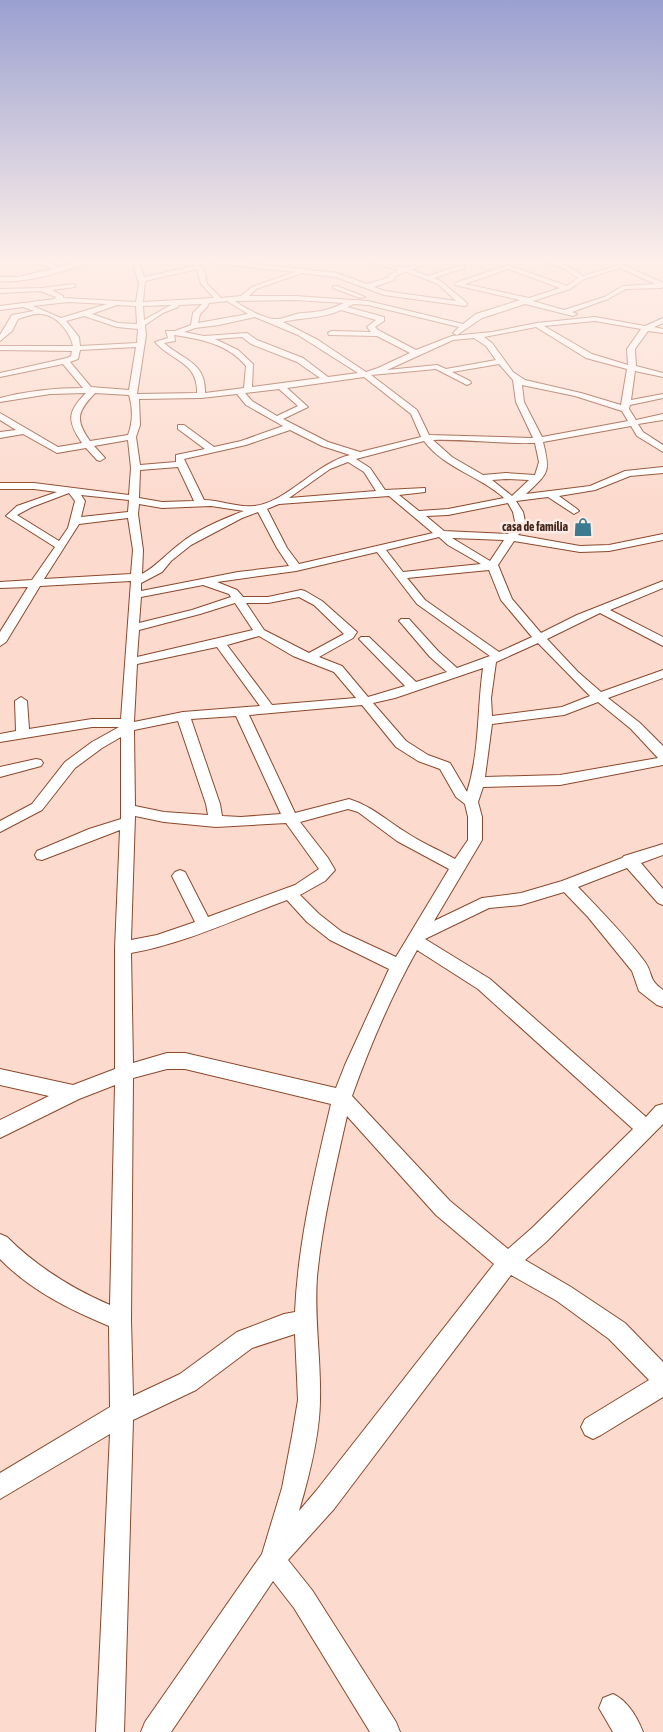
<svg xmlns="http://www.w3.org/2000/svg" width="663" height="1732" viewBox="0 0 663 1732" font-family="'Asap Condensed',sans-serif">
  <style>
    .lines { fill: none; stroke-linecap: round; stroke-linejoin: round }
    .minor-casing { stroke: #8b482c; stroke-width: 2 }
    .minor { fill: #fff; fill-rule: evenodd }
    .labels { text-anchor: middle; dominant-baseline: central; stroke-width: 5; stroke-linejoin: round; paint-order: stroke }
    .far-poi-label { font-size: 12px; font-weight: bold; fill: #44261a; stroke: #fdece6; text-anchor: end }
  </style>
  <rect width="100%" height="100%" fill="#fcdbce"/>
  <g class="lines">
    <!-- minor casing -->
    <g class="minor-casing">
      <g id="minor">
        <path d="M35 260H43L59 267 81 260H90C73 271 20 284 0 281V277H18L52 269Z"/>
        <path d="M132 260H138L144 277 194 266V260H200L199 264 204 270 207 284 221 298 241 296 252 287 295 272 205 262 202 260H220L337 273 367 284 388 278 389 275 398 270 362 260C377 260 391 268 405 267 415 267 422 260 432 260L412 270 428 276 462 265 465 267 464 268 434 278 442 282 467 303V305L465 306 384 295 336 277 302 273 256 289 249 296H295L368 301 463 324 476 314 520 300 455 285V283L508 265 567 286 578 278 565 269 541 260C557 260 570 267 583 276L613 267 624 260H631L624 265 663 283V287L661 288 626 289 608 299 572 312 577 314 573 316 525 304 482 318 457 335 453 333 459 327 368 305 354 304 347 307 384 317V321L375 327 378 330 416 350 452 336 492 332 537 323 595 317 645 326 663 318V323L654 327 663 329V333L648 331 635 349 636 366 663 373V377L635 371 631 400 663 394V398L630 405 629 409 636 420 663 414V420L638 424 643 432 663 445V452L637 436 631 426 543 442C551 473 548 473 526 494L590 486 625 471 663 467V473L630 476 595 490 559 496 577 509 579 511 574 514 548 497 516 501 523 512 526 526 518 535 580 546 609 545 663 534V540L609 551 580 552 514 541 498 565 512 599 541 633 577 615 663 581V588L610 610 663 637V646L600 613 547 639 578 672 601 692 663 670V678L608 698 640 723 663 746V765L560 785 483 787 478 802 482 817V840L434 921 482 898 521 893 562 881 622 858 624 856 663 844V855L641 863 663 889V905L658 903 627 868 578 887C601 911 625 935 645 962 654 975 647 978 663 990V1007L657 1005 639 991 632 971 588 917 564 892 521 905 489 908 425 939 490 979 646 1117 656 1106 663 1104V1124L546 1242 525 1260 571 1287 625 1323 663 1362V1397L601 1435 593 1439 585 1435 581 1427 585 1419 649 1380 609 1339 557 1301 511 1275 334 1509 288 1560 312 1590 396 1722 400 1732H370L294 1608 273 1581 171 1732H141L145 1722 262 1554 282 1488 292 1436 298 1400 295 1334 252 1348 196 1390 133 1420 124 1732H96L110 1434 0 1499V1473L110 1407 109 1326C70 1310 30 1290 0 1259V1234L7 1237C37 1267 71 1288 110 1305L115 1085 79 1099 0 1138V1120L49 1096 0 1085V1069L73 1085 115 1069V948L120 830 42 860 37 859 35 855 37 851 89 829 121 819V737L102 748 75 768 42 810 0 832V821L32 804 65 762 92 742 119 727H92L0 742V734L16 731 15 701 21 697 27 701 29 729 92 719H121L131 581 40 586 6 642 0 646V632L28 587 0 588V582L32 580 55 547 6 516 17 506 57 492 34 489H0V483H34L129 495 131 468 128 440 94 446 105 458 100 461 97 460 86 448 57 453 23 434 0 438V432L16 430 0 420V413L58 447 82 443C67 421 67 412 86 393L50 394 0 402V398C27 391 55 388 83 388L63 364 0 377V373L67 358 71 356 72 351 0 350V346H73C70 332 57 315 41 314 34 313 25 317 18 319L12 331 0 341V335L12 315 34 311 23 307 0 310V306L55 299 56 297 40 291 0 293V289L42 288 73 284 75 285V287L52 290 63 296V298L136 302 139 283ZM620 268 655 284 623 286 604 297 564 310 533 301 570 289 584 279ZM197 269 201 284 214 298 143 302 145 281ZM508 269 560 288 529 298 465 284ZM405 271 438 284 456 301 385 291 374 287 394 280 395 277ZM295 300 344 303C329 310 320 312 303 313 294 313 286 319 277 319 266 320 243 307 235 301ZM227 301 248 314 198 323 200 314 207 307 209 303ZM68 302 107 304 61 318 33 306ZM202 304 193 313 191 325 175 331H166L168 338 155 342C173 362 198 362 197 393L137 394 146 335 145 325 163 313 178 307 179 305ZM117 305 136 306 137 324 118 323 92 314ZM171 305 144 320 143 306ZM341 310 376 320 367 327 371 332 332 331 328 333 329 335 377 336 410 353 378 368 366 372 318 340 283 322C302 317 322 319 341 310ZM84 316 117 327 138 329 137 343 80 346 79 337 66 321ZM255 317 298 335 358 373 328 377 303 358 257 340 247 333 204 336 184 332 195 328 219 325ZM595 321 641 329 627 349 628 365 592 354 544 326ZM536 327 586 358 627 369 621 405 581 393 525 380 513 372 492 343 484 337ZM174 335C201 339 228 344 246 366L244 388 205 393C206 362 183 360 164 343L175 341ZM242 337 251 344 297 362 320 378 252 387 253 364 238 350 215 339ZM474 338 486 346 496 360 446 369 437 365 387 370 453 340ZM136 347 129 390 91 387 70 362 78 359 80 350ZM499 364 513 380 516 402 533 438 429 435 417 410 371 375 436 369 467 385 471 383 470 381 452 372ZM364 377 411 414 421 437 360 452 328 442 283 419 308 407 287 388ZM522 385 575 396 622 411 628 421 542 437 524 402ZM279 389 298 406 277 416 252 401 245 393ZM95 393 129 395C133 408 133 422 128 435L90 441C74 419 78 411 95 393ZM237 394 246 405 283 426 241 441 214 447 184 425H178V429L205 449 176 455V462L140 465 136 437 140 425 139 399 201 398ZM290 430 322 446 350 455C316 463 286 503 254 506 238 508 220 500 204 500L184 459 246 445ZM433 440C467 439 501 444 535 443L539 462 535 475 506 473 483 475 452 457ZM424 441C444 468 480 476 504 498L448 509 419 511 399 495 425 492V488L385 490 370 468 356 459ZM348 462 364 472 376 491 289 498 330 469ZM178 467 194 501 162 502 139 498 140 470ZM506 479 529 480 512 496 492 480ZM69 493 75 501 68 528 59 541 17 515 32 507ZM81 495 129 500 128 512 81 517 85 501ZM389 496 433 533 299 564 287 548 267 509 279 504ZM508 503 513 512 516 526 508 534 444 531 426 516 448 515ZM139 504 162 508 211 506 244 511C225 518 197 530 181 543 167 553 157 566 142 574L143 550 138 514ZM258 512 277 548 289 566 238 572 141 591V583L162 572 171 561 191 545 242 518ZM128 518 133 550 131 574 44 579 79 524ZM439 537 448 545 481 564 403 572 386 550ZM452 538 504 540 490 561ZM377 552 417 604 490 656 457 668 438 651 409 619H401L399 621 401 623 430 657 447 672 416 682 369 637H361L359 639 361 641 405 686 368 697 342 666 319 657 353 638 357 632 322 601 305 591 301 590 268 597H243L237 590 217 582 296 571ZM489 570 501 600 532 637 499 652 425 600 407 578ZM203 585 229 594 231 597 192 610 139 623 141 597ZM299 597 314 605 344 634 309 653 264 630 246 603H268ZM235 603 253 630 137 657 139 630 200 614ZM259 636 293 656 334 672 356 698 272 705 227 645ZM538 643 590 696 562 707 492 716 491 698 496 662ZM217 647 260 706 183 712 134 722 137 664ZM483 668C477 709 480 751 467 792L450 763 428 755 406 741 373 703 395 698ZM598 702 631 729 658 758 560 775 485 777 492 724 564 715ZM362 705 396 747 418 761 440 769 456 797 465 804 468 817V840L455 859C439 850 422 843 407 833 387 821 372 806 349 799L295 813 249 715ZM236 716 281 814 241 817 222 816 220 804 191 719ZM178 721 206 804 208 815 164 812 135 806 134 730ZM348 809 358 812 397 841 449 869 396 957 342 932 319 914 300 895 325 881 335 870 328 858 300 822ZM135 816 164 822 216 827 286 823 319 869 295 885 208 917 185 872 180 870 175 872 172 876 195 922 157 935 131 940ZM287 900 307 922 330 940 389 969 345 1065 336 1088 185 1053H167L133 1063 131 953C186 943 235 919 287 900ZM417 950 478 989 633 1129 532 1228 508 1249 450 1201 352 1096C370 1046 391 996 417 950ZM167 1069H185L331 1104C315 1172 298 1242 295 1312L284 1314 237 1332 180 1374 133 1396 131 1320 133 1078ZM347 1116 436 1215 494 1264 316 1491 299 1511C309 1477 320 1434 320 1399 321 1358 314 1318 317 1277 322 1224 335 1169 347 1116Z"/>
        <path d="M333 286H337L365 297 360 298 333 288Z"/>
        <path d="M36 759 41 760 43 763 41 766 0 777V767Z"/>
        <path d="M613 1694C628 1701 637 1717 643 1732H613L599 1708 603 1698Z"/>
      </g>
    </g>
    <!-- minor -->
    <use href="#minor" class="minor"/>
  </g>
  <!-- sky -->
  <linearGradient id="sky" x2="0" y2="1"><stop stop-color="#9aa0d0"/><stop offset="0.52" stop-color="#feefe9"/><stop offset="1" stop-color="#feefe9" stop-opacity="0"/></linearGradient>
  <rect width="663" height="502" fill="url(#sky)"/>
  <!-- icons -->
  <defs>
    <g id="shop-bare" transform="scale(1.5)"><path d="M-5-2.5h2.3a2.7 3.5 0 0 1 5.4 0H5L5.5 6h-11ZM-1.5-2.5h3a1.5 2.3 0 0 0-3 0Z" fill="#3b7a8f" stroke="#fdece6" stroke-width="2.5" paint-order="stroke"/></g>
  </defs>
  <g fill-rule="evenodd">
    <use href="#shop-bare" x="583" y="527"/>
  </g>
  <g class="labels">
    <!-- far-poi labels -->
    <g class="far-poi-label">
      <text x="568" y="527">casa de família</text>
    </g>
  </g>
</svg>
